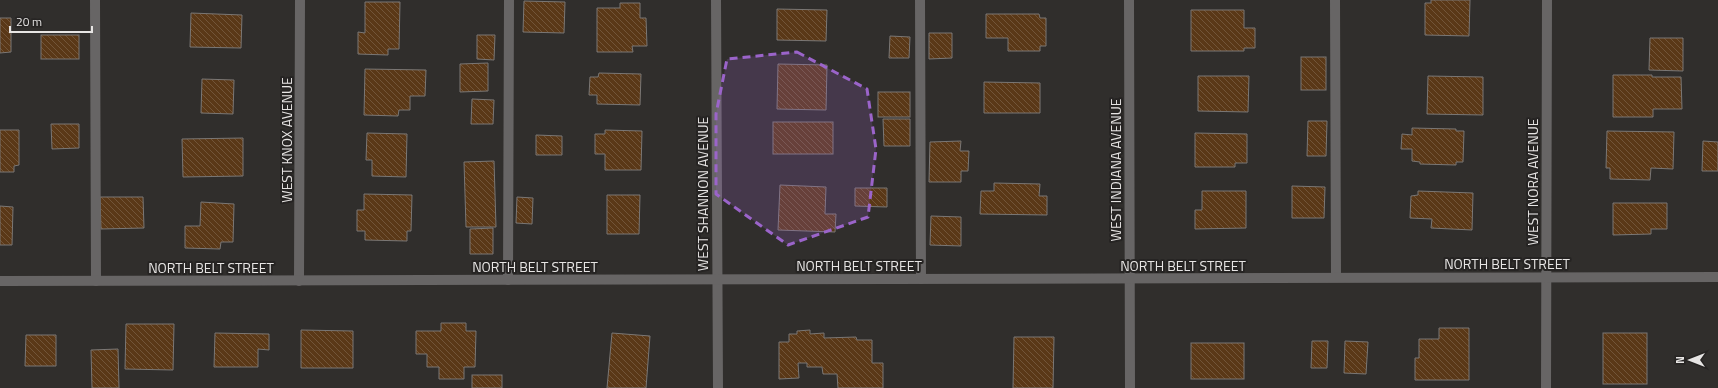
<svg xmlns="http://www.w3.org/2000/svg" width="1718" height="388" viewBox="0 0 1718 388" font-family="'Titillium Web',sans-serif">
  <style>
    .building { fill: url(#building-back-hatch); stroke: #7a7775 }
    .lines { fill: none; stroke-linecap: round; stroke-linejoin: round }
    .service { stroke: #676565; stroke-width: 10 }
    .minor { stroke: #676565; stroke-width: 10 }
    .tertiary { stroke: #676565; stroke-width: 10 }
    .marked { fill: #9b64ca; fill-opacity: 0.2; stroke: #9b64ca; stroke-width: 3; stroke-dasharray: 8 5; stroke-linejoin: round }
    .labels { text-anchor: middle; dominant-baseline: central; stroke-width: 4; stroke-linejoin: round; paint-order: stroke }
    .street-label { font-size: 14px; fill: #e7e5e4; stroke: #262423 }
  </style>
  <defs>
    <pattern id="building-back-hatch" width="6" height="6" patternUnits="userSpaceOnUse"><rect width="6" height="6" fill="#5a3817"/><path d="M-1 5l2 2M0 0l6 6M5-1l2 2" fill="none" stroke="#725539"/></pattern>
  </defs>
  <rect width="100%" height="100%" fill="#302e2c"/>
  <!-- building -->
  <g class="building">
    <path d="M1431 0H1470L1469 36 1425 35V3H1431Z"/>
    <path d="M524 1 565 2 564 33 523 32Z"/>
    <path d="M365 2H400L399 49H388V55L358 54V32L365 33Z"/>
    <path d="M620 3H640V18H646L647 46H632L633 52H597V8H620Z"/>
    <path d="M777 9 827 10 826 41 777 40Z"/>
    <path d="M1191 10H1244V28H1255V48H1244V51H1191Z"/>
    <path d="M191 13 242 15 241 48 190 47Z"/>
    <path d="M986 14H1039L1040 18H1046V46H1040V51H1008V38H986Z"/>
    <path d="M0 18H11V52L0 53Z"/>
    <path d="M929 33H952V58L929 59Z"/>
    <rect x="41" y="35" width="38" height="24"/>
    <path d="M477 35H495L494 60 477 59Z"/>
    <path d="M890 36 910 37 909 58H889Z"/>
    <path d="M1650 38H1683V71L1649 70Z"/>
    <rect x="1301" y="57" width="25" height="33"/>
    <path d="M488 63V91L460 92V64Z"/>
    <path d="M778 64 827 65 826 110 777 109Z"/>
    <path d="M365 69 426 70 425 96H410V110H399L398 116 364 115Z"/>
    <path d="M599 73 641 74 640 105 597 104V95H589L590 77H598Z"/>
    <path d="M1613 75H1652V77H1681L1682 109H1653V117H1613Z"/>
    <path d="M1198 76H1249L1248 112 1198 111Z"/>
    <path d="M1428 76 1483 77V115L1427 114Z"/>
    <path d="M202 79 234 80 233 114 201 113Z"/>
    <path d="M984 82 1040 83V113H984Z"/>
    <rect x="878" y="92" width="32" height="25"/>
    <path d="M472 99 494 100 493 124H471Z"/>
    <path d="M883 119H910V146H884Z"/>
    <path d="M1308 121H1327L1326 156H1307Z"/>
    <rect x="773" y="122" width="60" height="32"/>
    <path d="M51 124H79V148L52 149Z"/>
    <path d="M1412 128 1456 129V131H1464L1463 162H1456V165L1420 164V162L1412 161V149H1401L1402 134 1412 135Z"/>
    <path d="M0 130H19V165L14 166V172H0Z"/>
    <path d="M605 130 642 131 641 170H605V154H595V134H605Z"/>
    <path d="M1607 131 1674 132 1673 169 1651 168 1650 180 1610 179V168H1606Z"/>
    <path d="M367 133 407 134 406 177 372 176V160H366Z"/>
    <path d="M1195 133 1247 134V163H1235V167H1195Z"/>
    <path d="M536 135 562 136V155H536Z"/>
    <path d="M243 138V176L183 177 182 139Z"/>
    <path d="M961 141 960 151H969L968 171H961V182H929L930 142Z"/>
    <path d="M1703 141 1718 142V171H1702Z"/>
    <path d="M494 161 496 227H466L464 162Z"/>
    <path d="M994 183 1040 184 1039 196H1047V215L980 214 981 191H994Z"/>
    <path d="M780 185 826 187 825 214H836L835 232 778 230Z"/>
    <path d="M1292 186 1325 187 1324 218H1292Z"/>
    <path d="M855 188H887V207L855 206Z"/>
    <path d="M1202 191H1246V228L1195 229V210H1202Z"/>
    <path d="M1418 191 1473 193 1472 230 1431 228 1432 219 1410 218 1411 196 1418 195Z"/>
    <path d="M364 194 412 195 411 231H407V241L365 240V231H357V210H364Z"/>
    <path d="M607 195H640L639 234H607Z"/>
    <path d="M100 197H143L144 228 101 229Z"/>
    <path d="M517 197 533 198 532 224 516 223Z"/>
    <path d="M201 202 234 204 233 242H221L220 249 185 248V226H200Z"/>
    <path d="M1613 203H1667V229H1651V234L1613 235Z"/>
    <path d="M0 206 13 207 12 245H0Z"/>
    <path d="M931 216 961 217V246L930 245Z"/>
    <path d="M493 228V254H470V229Z"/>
    <path d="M441 323H466V331H476L475 367H464V379H439V367H427V354H416V331H441Z"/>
    <path d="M126 324H174L173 370 125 369Z"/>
    <path d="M1439 328H1469V380H1415V358H1419V339H1439Z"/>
    <path d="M301 330 353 331V368H301Z"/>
    <path d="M810 330V334L824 333V338L856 337 857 340H872V363H883V388H838L837 374H823L822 367H807V363H798L799 378 779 379V342H789V334H797V331Z"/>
    <path d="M215 333 269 334V350L258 349V367H214Z"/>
    <path d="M612 333 650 336 646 388H607Z"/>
    <rect x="1603" y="333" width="44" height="51"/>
    <path d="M26 335H56V366H25Z"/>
    <path d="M1014 337H1054L1053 388H1013Z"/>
    <path d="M1312 341H1328L1327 368H1311Z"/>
    <path d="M1345 341 1368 342 1366 374 1344 373Z"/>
    <rect x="1191" y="343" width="53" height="36"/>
    <path d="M118 349 119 388H92L91 350Z"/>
    <rect x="472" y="375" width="30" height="13"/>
  </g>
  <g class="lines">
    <!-- service -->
    <g class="service">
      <path d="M95 0 96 281"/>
      <path d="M920 0 921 279"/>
      <path d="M1335 0 1336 277"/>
      <path d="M508 280 509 0"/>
    </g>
    <!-- minor -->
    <g class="minor">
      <path d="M716 0 718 388"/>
      <path d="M1129 0 1130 388"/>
      <path d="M299 281 300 0"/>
      <path d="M1546 388 1547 0"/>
    </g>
    <!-- tertiary -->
    <path class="tertiary" d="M0 281 1718 277"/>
  </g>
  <!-- marked area -->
  <path class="marked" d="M797 52 867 89 876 149 868 217 788 245 716 194V114L727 59Z"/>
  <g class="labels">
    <!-- street labels -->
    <g class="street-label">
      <text transform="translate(286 140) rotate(-90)">WEST KNOX AVENUE</text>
      <text transform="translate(1115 170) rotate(-90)">WEST INDIANA AVENUE</text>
      <text transform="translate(1532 182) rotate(-90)">WEST NORA AVENUE</text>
      <text transform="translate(702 194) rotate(-90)">WEST SHANNON AVENUE</text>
      <text x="1507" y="263">NORTH BELT STREET</text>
      <text x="859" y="265">NORTH BELT STREET</text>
      <text x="1183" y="265">NORTH BELT STREET</text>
      <text x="535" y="266">NORTH BELT STREET</text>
      <text x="211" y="267">NORTH BELT STREET</text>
    </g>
  </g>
  <!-- north arrow -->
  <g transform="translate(1690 360) rotate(270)" stroke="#262423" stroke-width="3" paint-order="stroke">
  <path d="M0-3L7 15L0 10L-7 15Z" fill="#e7e5e4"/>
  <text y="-6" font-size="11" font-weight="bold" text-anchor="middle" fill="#e7e5e4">N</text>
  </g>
  <!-- scale -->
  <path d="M10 26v6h82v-6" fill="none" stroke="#e7e5e4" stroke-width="2"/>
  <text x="16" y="26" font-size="12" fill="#e7e5e4" stroke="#262423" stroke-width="3" paint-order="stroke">20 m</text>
</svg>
